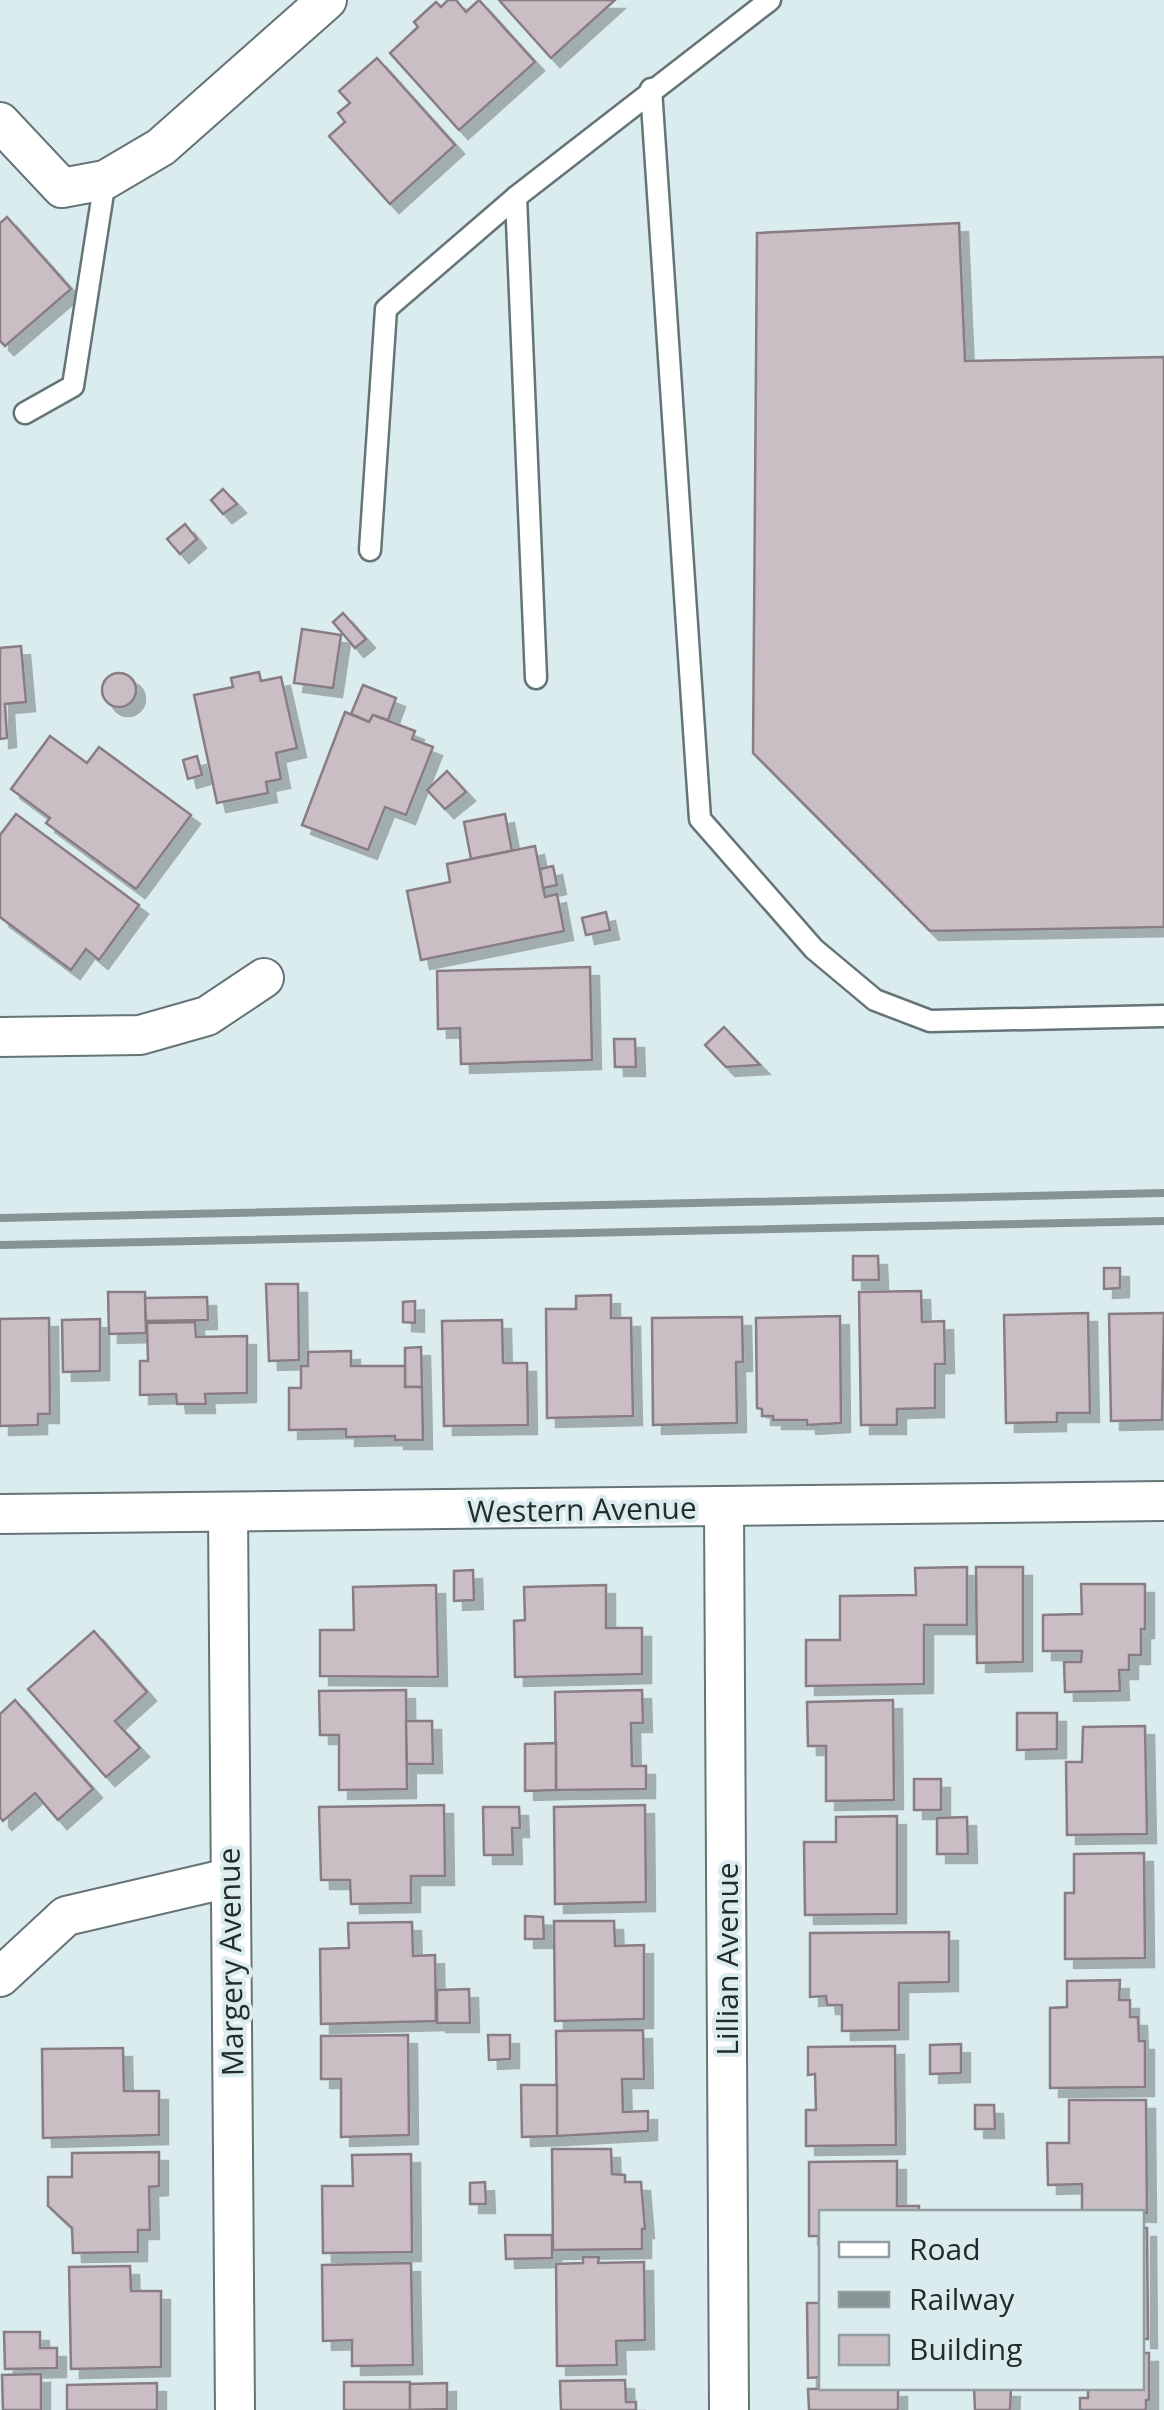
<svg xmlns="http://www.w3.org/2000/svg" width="1164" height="2410" viewBox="0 0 1164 2410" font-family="'Open Sans',sans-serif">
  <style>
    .building { fill: #cabdc4; stroke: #897d84; stroke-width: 2.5; filter: url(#shadow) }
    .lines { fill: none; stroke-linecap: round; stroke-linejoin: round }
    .service-casing { stroke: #657477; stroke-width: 25 }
    .minor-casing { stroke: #657477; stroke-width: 42 }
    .service { stroke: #fff; stroke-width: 20 }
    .minor { stroke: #fff; stroke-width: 38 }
    .rail { stroke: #879496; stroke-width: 8 }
    .labels { text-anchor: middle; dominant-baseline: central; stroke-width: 8; stroke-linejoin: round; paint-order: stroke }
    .street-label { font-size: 30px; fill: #242b2c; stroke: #dbecef }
  </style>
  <defs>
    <filter id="shadow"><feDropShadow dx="9" dy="9" stdDeviation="0" flood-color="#0004"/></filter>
  </defs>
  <rect width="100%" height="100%" fill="#dbecef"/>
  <!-- building -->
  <g class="building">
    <path d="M448 0H456L466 12 479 0 535 62 459 130 390 53 418 27 414 22 436 2 441 7Z"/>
    <path d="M499 0H615L551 58Z"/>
    <path d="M377 58 455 145 390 204 329 136 345 122 338 113 350 103 339 91Z"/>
    <path d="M7 217 71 289 5 346 0 341V223Z"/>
    <path d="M959 223 965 361 1164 357V927L930 931 753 753 757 233Z"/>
    <path d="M223 489 237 504 223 514 211 500Z"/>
    <path d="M185 524 197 539 180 554 167 539Z"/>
    <path d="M343 613 366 639 355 648 333 622Z"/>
    <path d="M302 629 341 635 333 688 294 683Z"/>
    <path d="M21 646 26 702 5 704 7 738 0 739V648Z"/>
    <path d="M259 672 261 681 281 677 297 748 276 753 281 779 266 782 268 793 217 803 194 695 233 687 231 678Z"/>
    <circle cx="119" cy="690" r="17"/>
    <path d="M363 685 396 698 388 720 373 715 369 722 351 714Z"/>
    <path d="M345 712 369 722 373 715 415 731 412 739 433 747 406 815 385 807 368 850 302 825Z"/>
    <path d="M50 736 87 763 99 747 191 815 136 889 46 823 50 818 11 789Z"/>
    <path d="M197 756 202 775 188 779 183 760Z"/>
    <path d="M447 771 466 792 445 809 427 790Z"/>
    <path d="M16 814 139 905 99 960 86 949 71 970 0 917V835Z"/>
    <path d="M505 814 512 851 471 859 464 822Z"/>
    <path d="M535 846 545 897 557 894 564 931 421 960 407 891 450 882 447 864Z"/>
    <path d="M553 866 557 885 543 888 540 869Z"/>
    <path d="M606 912 610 930 586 935 582 918Z"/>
    <path d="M590 967 592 1060 461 1064 460 1028 438 1029 437 971Z"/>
    <path d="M724 1027 760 1065 726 1067 705 1045Z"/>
    <path d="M614 1039H635L636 1067H615Z"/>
    <path d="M853 1256H878L879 1280H853Z"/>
    <path d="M1104 1268H1120V1288L1104 1289Z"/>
    <path d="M266 1284H298L299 1360 269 1361Z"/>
    <path d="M921 1291 922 1322 944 1321 945 1364H935V1408L897 1409V1425H861L859 1292Z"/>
    <path d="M108 1292H145L146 1333 109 1334Z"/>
    <path d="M611 1295V1318H631L633 1416 547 1418 546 1309H576V1296Z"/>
    <path d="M207 1297 208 1320 146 1321 145 1298Z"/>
    <path d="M415 1301V1323L403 1322V1302Z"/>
    <path d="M1088 1313 1090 1413H1057V1422L1006 1423 1004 1315Z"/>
    <path d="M1164 1313 1162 1420 1111 1421 1109 1314Z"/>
    <path d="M840 1316 841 1423 807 1425V1420H773V1416H762V1409L757 1408 756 1318Z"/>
    <path d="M742 1317 743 1362H736L737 1423 653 1425 652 1318Z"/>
    <path d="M49 1318 50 1414H38V1425L0 1426V1319Z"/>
    <path d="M100 1319V1371L63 1372 62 1320Z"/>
    <path d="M502 1320 503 1363H527L528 1425 444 1426 442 1321Z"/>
    <path d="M195 1322 196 1337 247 1336V1393L205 1394 206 1404H177L176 1394 140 1395V1361H148L147 1323Z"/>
    <path d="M421 1347 422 1387H405V1348Z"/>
    <path d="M351 1351V1366H405V1387H422L423 1440H395V1436L346 1437V1429L289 1430V1388H301V1366H308V1352Z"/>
    <path d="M967 1567V1625H924V1684L806 1686V1640H840V1596L916 1595 915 1568Z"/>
    <path d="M976 1567H1023V1662L977 1663Z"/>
    <path d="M473 1570 474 1600 454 1601V1571Z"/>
    <path d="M1081 1584H1145V1629H1141V1655H1129V1670H1119L1120 1691 1065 1692 1064 1662H1081L1082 1651H1043V1615L1082 1614Z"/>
    <path d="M436 1585 438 1677 320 1676V1630H354L353 1587Z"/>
    <path d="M606 1585V1628H642V1674L515 1677 514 1621 525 1620 524 1587Z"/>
    <path d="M94 1631 147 1692 115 1721 140 1748 106 1777 28 1689Z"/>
    <path d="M406 1690 407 1789 339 1790V1735H320L319 1691Z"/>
    <path d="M642 1690 643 1723H631L632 1766H646V1789L556 1790 555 1692Z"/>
    <path d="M15 1700 93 1789 58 1820 35 1793 3 1821 0 1817V1714Z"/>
    <path d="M893 1700 894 1800 826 1801V1746H808L807 1702Z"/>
    <path d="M1017 1713H1057V1749L1017 1750Z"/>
    <path d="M406 1721H432L433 1764H407Z"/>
    <path d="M1145 1726 1147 1834 1067 1835 1066 1762H1082L1083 1727Z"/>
    <path d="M556 1743V1790L525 1791V1744Z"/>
    <rect x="914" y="1779" width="27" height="31"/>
    <path d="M444 1805 445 1876H411V1903L351 1904 350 1880H321L319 1807Z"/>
    <path d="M645 1805 646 1902 555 1904 554 1807Z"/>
    <path d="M483 1807H519L520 1828H512L513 1855H484Z"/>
    <path d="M897 1816V1914L805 1915 804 1842H836V1817Z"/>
    <path d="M967 1817 968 1854H937V1818Z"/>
    <path d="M1144 1853 1145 1958 1065 1959V1893H1074V1854Z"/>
    <path d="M525 1916 543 1917 544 1939H525Z"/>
    <path d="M554 1921H614L615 1946 644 1945V2019L555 2021Z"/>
    <path d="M412 1922 413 1956 435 1955 436 2021 321 2024 320 1949 349 1948 348 1923Z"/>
    <path d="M949 1932V1982L899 1983V2030L842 2031V2005H827L826 1996 810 1997V1933Z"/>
    <path d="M1120 1980 1119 2000H1130V2017H1138L1139 2041H1145V2087L1050 2088V2008L1067 2007V1981Z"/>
    <path d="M469 1989 470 2023H437V1990Z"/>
    <path d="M643 2030 644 2079H622L623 2112 648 2111V2131L557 2136 556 2031Z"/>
    <path d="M408 2035 409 2135 341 2137V2079H321V2036Z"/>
    <path d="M488 2035H510V2059L489 2060Z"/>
    <path d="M961 2044V2073L930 2074V2045Z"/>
    <path d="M895 2046 896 2145 806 2146V2110H816L815 2074 808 2075V2047Z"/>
    <path d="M123 2048 124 2091H159V2135L43 2138 42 2049Z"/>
    <path d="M521 2085H557V2136L522 2137Z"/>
    <path d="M1069 2100H1146L1147 2213 1082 2212V2184L1048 2185 1047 2143H1069Z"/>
    <path d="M975 2105H994L995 2129H975Z"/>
    <path d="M552 2149H611L612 2174 625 2175V2182H641L645 2229H642V2249L553 2250Z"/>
    <path d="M159 2152V2186L149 2187 150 2230H138V2252L73 2253 72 2228 48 2206V2177H72V2153Z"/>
    <path d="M411 2154 412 2252 323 2253 322 2186H353L352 2155Z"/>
    <path d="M897 2161V2206H919V2212H822V2236H809V2162Z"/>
    <path d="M485 2182 486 2204H470V2183Z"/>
    <path d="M1142 2228H1147L1148 2339H1142Z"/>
    <path d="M505 2235H552V2258L506 2259Z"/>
    <path d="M583 2257H599L598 2263 644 2262 645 2340 616 2341 617 2365 557 2366 556 2264 583 2263Z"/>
    <path d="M411 2263 413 2365 352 2366V2340L323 2341 322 2265Z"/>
    <path d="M130 2266 131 2291H161V2367L71 2369 69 2267Z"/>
    <path d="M807 2303H822V2377L808 2378Z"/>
    <path d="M4 2332H40V2348H57V2368L5 2369Z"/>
    <path d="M1142 2353H1149V2400H1146V2410H1080V2398H1088V2388H1142Z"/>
    <path d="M41 2374V2410H3L2 2375Z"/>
    <path d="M625 2380 626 2402H636V2410H561L560 2381Z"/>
    <rect x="344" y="2382" width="66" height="28"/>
    <path d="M157 2383V2410H67V2385Z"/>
    <path d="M447 2383V2409L410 2410V2384Z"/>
    <path d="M898 2388V2410H809L808 2389Z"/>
    <path d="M974 2388H1011L1010 2410H975Z"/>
  </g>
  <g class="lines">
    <!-- service casing -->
    <g class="service-casing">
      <g id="service">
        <path d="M651 89 700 819 814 949 875 1000 930 1021 1164 1016"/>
        <path d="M516 197 536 678"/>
        <path d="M25 413 73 386 105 180"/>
        <path d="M370 550 386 309 516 197 770 0"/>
      </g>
    </g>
    <!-- minor casing -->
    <g class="minor-casing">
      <g id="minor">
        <path d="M0 122 62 188 105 180 161 147 327 0"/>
        <path d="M0 1037 140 1035 207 1016 264 978"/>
        <path d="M724 1508 729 2410"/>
        <path d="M228 1513 235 2410"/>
        <path d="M0 1514 1164 1501"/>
        <path d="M0 1977 66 1916 229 1878"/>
      </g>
    </g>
    <!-- service -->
    <use href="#service" class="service"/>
    <!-- minor -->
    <use href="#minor" class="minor"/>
    <!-- rail -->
    <g class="rail">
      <path d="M0 1218 1164 1193"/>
      <path d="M0 1245 1164 1221"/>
    </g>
  </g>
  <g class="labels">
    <!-- street labels -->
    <g class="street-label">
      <text transform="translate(582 1509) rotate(-1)">Western Avenue</text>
      <text transform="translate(726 1959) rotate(-90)">Lillian Avenue</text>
      <text transform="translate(230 1962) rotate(-91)">Margery Avenue</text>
    </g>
  </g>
  <!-- legend -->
  <rect x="819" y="2210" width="325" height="180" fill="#dbecef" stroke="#929fa1" stroke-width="2.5"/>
  <rect x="839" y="2242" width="50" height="15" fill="#ffffff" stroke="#929fa1" stroke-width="2.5"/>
  <text x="909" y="2260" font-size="30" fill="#242b2c">Road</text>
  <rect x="839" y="2292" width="50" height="15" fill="#879496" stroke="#929fa1" stroke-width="2.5"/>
  <text x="909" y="2310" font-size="30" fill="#242b2c">Railway</text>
  <rect x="839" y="2335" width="50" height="30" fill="#cabdc4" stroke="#929fa1" stroke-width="2.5"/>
  <text x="909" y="2360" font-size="30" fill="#242b2c">Building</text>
</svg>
